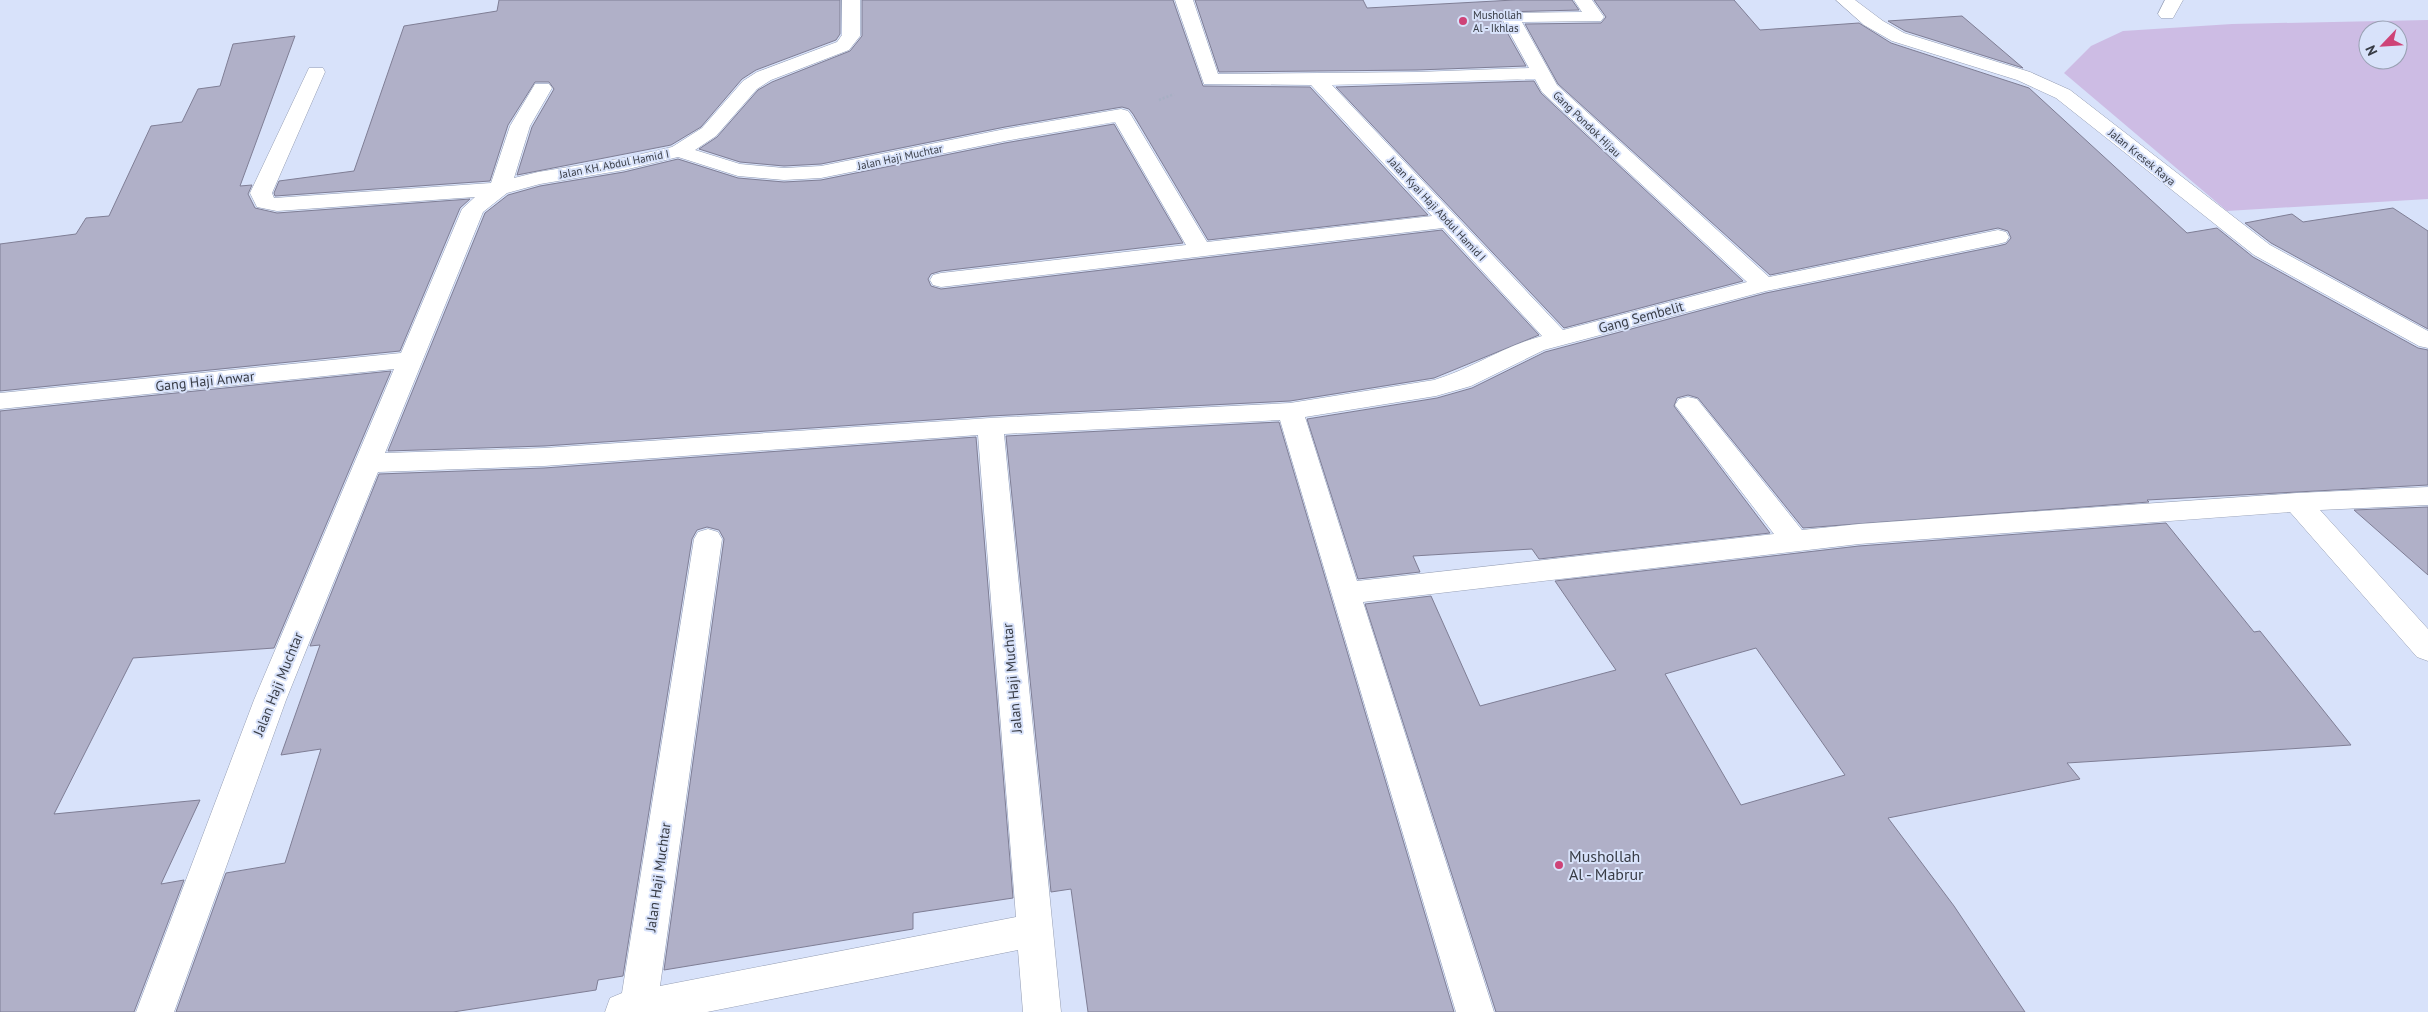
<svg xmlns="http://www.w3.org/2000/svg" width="2428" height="1012" viewBox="0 0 2428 1012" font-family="'PT Sans',sans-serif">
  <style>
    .green { fill: #cdbce4; fill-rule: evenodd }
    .building { fill: #b0b0c8; stroke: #7f7e95; fill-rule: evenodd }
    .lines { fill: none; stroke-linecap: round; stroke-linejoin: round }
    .street-casing { stroke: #949db3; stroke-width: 1 }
    .secondary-casing { stroke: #949db3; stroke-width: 1 }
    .path { stroke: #a7afc3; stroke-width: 2.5; stroke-dasharray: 2 2; stroke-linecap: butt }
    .street { fill: #fff; fill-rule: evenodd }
    .secondary { fill: #fff; fill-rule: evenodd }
    .poi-dot { fill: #ce4377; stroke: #d8e2fa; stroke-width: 2 }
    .labels { text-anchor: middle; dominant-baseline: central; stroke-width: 4; stroke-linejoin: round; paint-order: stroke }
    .far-poi-label { font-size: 11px; fill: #383c45; stroke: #d8e2fa; text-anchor: start }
    .far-street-label { font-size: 11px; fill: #383c45; stroke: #d8e2fa }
    .street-label { font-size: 14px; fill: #383c45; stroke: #d8e2fa }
    .near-poi-label { font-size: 16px; fill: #383c45; stroke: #d8e2fa; text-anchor: start }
  </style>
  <rect width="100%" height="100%" fill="#d8e2fa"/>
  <!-- green -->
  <path class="green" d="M2428 20V199L2227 211 2064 73 2091 46 2123 31 2232 24ZM2368 30H2398V60H2368Z"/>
  <!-- building -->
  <g class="building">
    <path d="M499 0H840V34L836 40 756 70 742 79 701 127 671 145 517 175 532 127 554 89 549 82H535L508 125 490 181 275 196 274 193 279 181 354 171 404 26 497 11Z"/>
    <path d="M862 0H1173L1203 86 1310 87 1428 215 1208 240 1133 114 1129 109 1122 107 1005 127 821 164 784 166 740 162 699 149 717 137 758 90 772 82 850 51 862 36Z"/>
    <path d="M1195 0H1363L1367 8 1514 0H1572L1579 10 1502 12 1499 18 1526 66 1417 70 1219 72Z"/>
    <path d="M1594 0H1734L1760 30 1859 23 1891 43 2029 88 2187 233 2217 228 2253 257 2418 348 2428 350V485L2147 500 2149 502 1803 528 1698 398 1688 395 1677 398 1674 406 1770 533 1539 559 1532 549 1413 556 1420 572 1358 579 1307 419 1437 398 1472 388 1545 352 1766 293 1998 246 2006 244 2011 238 2008 231 1998 228 1770 275 1558 84 1525 24 1601 23 1606 17Z"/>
    <path d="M1962 16 2023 68 1905 31 1888 21Z"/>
    <path d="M295 36 240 186 252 185 248 194 255 208 277 213 470 199 460 208 400 351 0 391V244L76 234 86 218 109 216 151 126 182 122 198 89 220 86 233 44Z"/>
    <path d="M1534 81 1541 93 1743 281 1564 328 1336 87Z"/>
    <path d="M1114 124 1183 243 941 271 931 274 928 279 931 286 941 289 1442 230 1539 335 1434 378 1290 401 990 416 544 446 388 451 485 213 508 195 540 186 624 172 678 159 738 178 784 182 821 180 1005 143Z"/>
    <path d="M2393 208 2428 231V329L2271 243 2245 223 2292 214 2303 222Z"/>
    <path d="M391 371 274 648 133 658 54 814 200 800 161 884 184 880 134 1012H0V411Z"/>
    <path d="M1279 422 1454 1012H1088L1071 889 1051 892 1006 436Z"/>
    <path d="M976 437 1013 898 913 913V929L664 970 724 539 719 530 707 527 697 530 692 539 623 976 598 980 596 990 453 1012H176L226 873 285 863 321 749 281 755 320 645 310 646 379 474 544 468Z"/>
    <path d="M2428 507V575L2354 510Z"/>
    <path d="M2166 523 2254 632 2260 631 2351 745 2067 763 2080 779 1888 818 1954 906 2025 1012H1496L1365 604 1431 596 1480 706 1616 670 1555 581 1859 546ZM1756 648 1845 775 1741 805 1665 674Z"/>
  </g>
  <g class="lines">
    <!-- street casing -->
    <g class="street-casing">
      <g id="street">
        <path d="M842 0H860V36L849 50 771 80 757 89 716 136 695 150 740 164 784 168 821 166 1005 129 1121 109 1128 111 1131 115 1207 242 1432 216 1311 85 1204 84 1175 0H1193L1218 74 1417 72 1529 68 1501 17 1504 13 1582 12 1574 0H1592L1604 17 1601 21 1522 22 1557 85 1769 277 1998 230 2006 232 2009 237 2006 242 1998 244 1766 291 1544 350 1471 386 1436 396 1305 417 1357 581 1774 534 1675 405 1679 399 1688 397 1697 399 1802 530 1859 524 2297 493 2428 487V505L2320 510 2428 629V661L2417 657 2290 512 1859 544 1363 602 1494 1012H1456L1280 420 1004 434 1061 1012H1023L1018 950 707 1012H605L610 998 622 993 694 539 698 532 708 529 718 532 722 539 660 986 1016 917 978 435 544 466 378 472 286 700 174 1012H136L254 700 394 369 0 409V393L401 353 462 209 475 197 277 211 257 207 250 193 309 68H323L325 72 272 193 274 198 491 183 510 126 535 84H549L552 88 530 126 514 178 538 172 624 158 672 147 702 128 743 81 757 72 837 42 842 35ZM1535 79 1542 92 1747 282 1563 330 1332 85ZM1115 122 1186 245 941 273 933 275 930 280 933 285 941 287 1443 228 1542 336C1504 346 1471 369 1434 380L1290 403 990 418 544 448 385 453 483 212 507 193 540 184 624 170 678 157 738 176 784 180 821 178 1005 141Z"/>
        <path d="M2165 0H2183L2173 18H2161L2158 14Z"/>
      </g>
    </g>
    <!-- secondary casing -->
    <g class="secondary-casing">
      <path id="secondary" d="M1836 0H1855L1883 21 1904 33 2030 72 2070 90 2270 245 2428 331V348L2419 346 2254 255 2056 98 2017 80 1892 41 1864 25Z"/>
    </g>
    <!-- path -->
    <path class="path" d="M1159 100 1174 94"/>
    <!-- street -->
    <use href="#street" class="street"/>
    <!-- secondary -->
    <use href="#secondary" class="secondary"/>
  </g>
  <!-- markers -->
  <g class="poi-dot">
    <circle cx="1463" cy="21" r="5"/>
    <circle cx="1559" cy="865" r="5"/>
  </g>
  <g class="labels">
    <!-- far-poi labels -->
    <g class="far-poi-label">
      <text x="1473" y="15">Mushollah<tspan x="1473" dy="13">Al - Ikhlas</tspan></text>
    </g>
    <!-- far-street labels -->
    <g class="far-street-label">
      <text transform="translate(1587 124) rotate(44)">Gang Pondok Hijau</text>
      <text transform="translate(900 157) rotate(-12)">Jalan Haji Muchtar</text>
      <text transform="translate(2142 157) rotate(39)">Jalan Kresek Raya</text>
      <text transform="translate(614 164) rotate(-11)">Jalan KH. Abdul Hamid I</text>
      <text transform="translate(1437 209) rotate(47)">Jalan Kyai Haji Abdul Hamid I</text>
    </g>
    <!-- street labels -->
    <g class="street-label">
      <text transform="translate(1641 317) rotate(-15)">Gang Sembelit</text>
      <text transform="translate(205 381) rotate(-6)">Gang Haji Anwar</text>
      <text transform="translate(1012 678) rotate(-95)">Jalan Haji Muchtar</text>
      <text transform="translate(278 684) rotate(-68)">Jalan Haji Muchtar</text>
      <text transform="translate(658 877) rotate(-82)">Jalan Haji Muchtar</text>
    </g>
    <!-- near-poi labels -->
    <g class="near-poi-label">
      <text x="1569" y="856">Mushollah<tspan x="1569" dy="18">Al - Mabrur</tspan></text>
    </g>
  </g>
  <!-- north arrow -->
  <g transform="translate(2383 45) rotate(245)"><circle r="24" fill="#d8e2fa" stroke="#98a0b2"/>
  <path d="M0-4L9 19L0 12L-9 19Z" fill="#ce4377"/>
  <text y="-8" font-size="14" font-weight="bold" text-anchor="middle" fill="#383c45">N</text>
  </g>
</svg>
